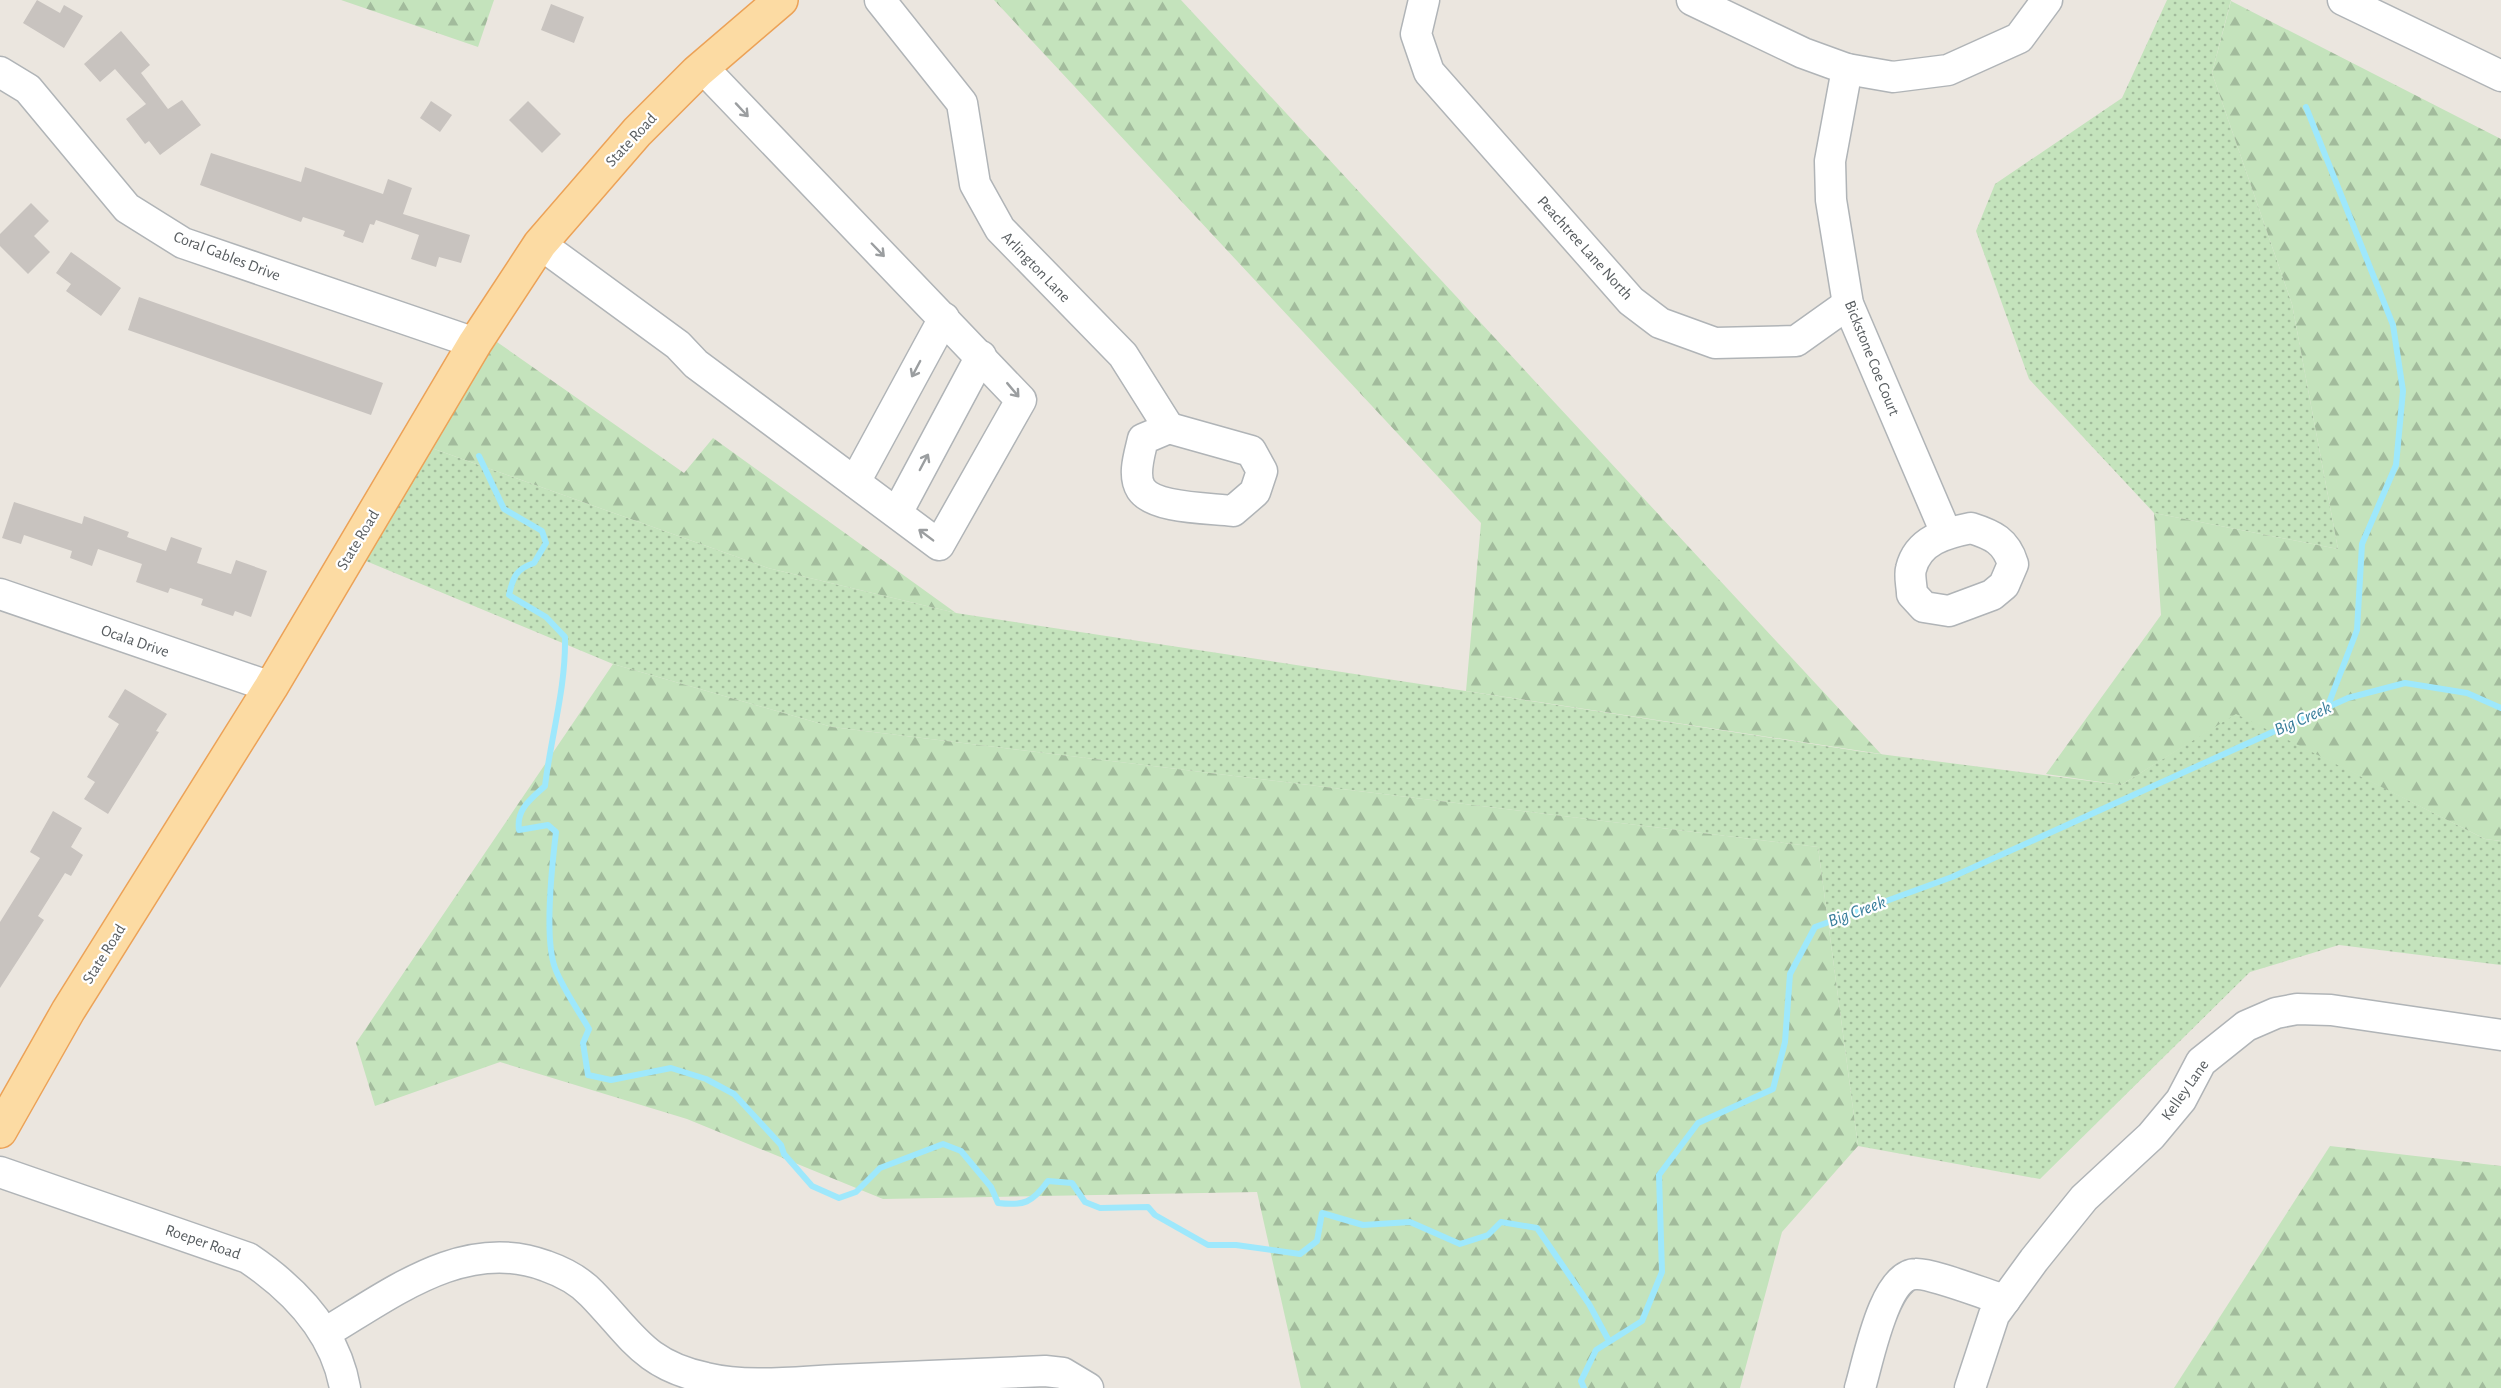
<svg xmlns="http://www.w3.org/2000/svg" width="2501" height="1388" viewBox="0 0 2501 1388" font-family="'Alegreya Sans',sans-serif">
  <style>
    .grass { fill: url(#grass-dots) }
    .forest { fill: url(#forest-firs) }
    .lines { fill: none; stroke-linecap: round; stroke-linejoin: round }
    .stream { stroke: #9ee8fc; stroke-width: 6 }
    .building { fill: #c8c3bf }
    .minor-casing { stroke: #b0b4b7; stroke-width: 33 }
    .major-casing { stroke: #eca257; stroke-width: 36 }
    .minor { stroke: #fff; stroke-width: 30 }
    .major { stroke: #fcdba3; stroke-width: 33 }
    .oneway { stroke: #9b9ea0 }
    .labels { text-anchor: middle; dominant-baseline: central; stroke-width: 4.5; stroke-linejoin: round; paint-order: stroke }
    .street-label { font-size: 16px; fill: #585d60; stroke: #fff }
    .water-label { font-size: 18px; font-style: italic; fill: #397e9b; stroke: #fff }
  </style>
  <defs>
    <pattern id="grass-dots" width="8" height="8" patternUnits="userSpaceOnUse" patternTransform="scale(1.5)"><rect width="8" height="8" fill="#c4e3bc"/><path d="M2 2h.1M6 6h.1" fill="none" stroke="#a2bb9c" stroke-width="1.8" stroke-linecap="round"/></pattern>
    <pattern id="forest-firs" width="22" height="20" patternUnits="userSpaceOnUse" patternTransform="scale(1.5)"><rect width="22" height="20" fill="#c4e3bc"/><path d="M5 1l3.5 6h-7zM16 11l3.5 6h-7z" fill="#a2bb9c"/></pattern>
  </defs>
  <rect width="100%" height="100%" fill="#ebe6df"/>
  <!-- grass -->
  <g class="grass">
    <path d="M2167 0H2231L2212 73 2292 304 2338 549 2154 513 2029 379 1976 231 1995 184 2122 98Z"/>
    <path d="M423 445 768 568 956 613 1864 752 2121 785 2236 713 2485 839 2501 841V965L2339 945 2250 972 2040 1179 1858 1146 1818 847 832 727 613 664 366 561Z"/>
  </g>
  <!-- forest -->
  <g class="forest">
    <path d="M341 0H494L478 47Z"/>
    <path d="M994 0H1181L1881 754 1466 691 1481 523Z"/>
    <path d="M2231 1 2501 139V841L2485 839 2236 714 2121 785 2046 774 2161 615 2154 513 2338 549 2292 304 2212 73Z"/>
    <path d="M497 342 684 473 713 438 956 613 768 568 423 445Z"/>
    <path d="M613 664 832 727 1818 847 1858 1146 1782 1232 1740 1388H1301L1257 1192 883 1199 687 1119 500 1062 375 1106 356 1043Z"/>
    <path d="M2330 1146 2501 1166V1388H2174Z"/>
  </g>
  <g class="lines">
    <!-- stream -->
    <g class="stream">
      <path d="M2306 107 2393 325 2403 391 2396 465 2362 544 2357 630 2327 708"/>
      <path d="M479 456 504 509 542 531 546 543 534 563C516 569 513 577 509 595L546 617 565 637C566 688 551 736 545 786 531 799 516 809 519 830L548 825 556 832C552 865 544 938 555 968 563 989 578 1010 589 1029L583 1043 588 1075 611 1080 671 1068 706 1079 734 1094 781 1145 784 1154 812 1186 839 1198 856 1192 880 1168 943 1144 961 1151 991 1187 998 1203C1024 1206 1032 1203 1048 1181L1072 1183 1085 1202 1100 1208 1148 1207 1155 1215 1208 1245H1236L1300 1254 1317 1241 1322 1213 1363 1225 1410 1222 1460 1244 1488 1235 1501 1222 1537 1228 1589 1304 1609 1341"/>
      <path d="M1584 1388 1581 1381 1596 1350 1642 1321 1662 1272 1659 1175 1698 1123 1773 1089 1785 1042 1790 974 1815 927 1952 877 2348 698 2405 683 2467 693 2501 708"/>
    </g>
  </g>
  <!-- building -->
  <g class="building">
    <path d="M37 0 60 13 64 5 83 16 64 48 23 23Z"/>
    <path d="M551 4 584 17 574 43 541 30Z"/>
    <path d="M121 31 150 65 141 73 168 109 182 100 201 125 160 155 149 141 145 144 126 119 146 104 115 69 100 82 84 64Z"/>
    <path d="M431 101 452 115 440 132 420 118Z"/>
    <path d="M528 101 561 134 542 153 509 120Z"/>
    <path d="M211 153 301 182 305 167 383 194 388 179 412 188 403 214 470 235 461 263 439 257 436 267 411 259 419 235 376 220 374 225 370 224 363 243 343 236 345 231 303 217 301 222 200 185Z"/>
    <path d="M31 203 49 221 34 236 50 252 28 274 0 246V234Z"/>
    <path d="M71 252 121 288 101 316 66 291 71 284 56 273Z"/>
    <path d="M139 297 383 383 371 415 128 330Z"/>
    <path d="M14 502 82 524 84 516 129 532 127 537 166 551 171 537 202 548 197 563 231 574 236 560 267 571 251 617 235 611 233 616 201 605 203 599 170 588 168 593 136 582 142 564 98 549 92 566 70 558 72 551 24 535 21 544 2 538Z"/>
    <path d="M125 689 167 714 156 731 159 732 108 814 84 799 95 782 87 777 119 724 108 717Z"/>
    <path d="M53 811 82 828 71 847 83 855 71 876 65 873 38 916 44 920 0 988V922L40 858 30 852Z"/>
  </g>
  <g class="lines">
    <!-- minor casing -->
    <g class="minor-casing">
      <g id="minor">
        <path d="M880 0 962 103 975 184 1000 229 1123 355 1169 428"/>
        <path d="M1424 0 1416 34 1429 72 1631 301 1660 323 1715 343 1796 341 1848 304"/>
        <path d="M1692 0 1803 53 1847 69 1893 77 1948 70 2019 38 2047 0"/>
        <path d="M2343 0 2501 76"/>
        <path d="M1847 69 1830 161 1831 200 1848 304 1946 533"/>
        <path d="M0 72 28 89 127 208 183 243 475 343"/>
        <path d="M540 244 678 345 696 364 939 545 1021 400 702 67"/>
        <path d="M1169 428 1251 451 1262 471 1255 492 1233 511C1210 508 1154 509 1141 489 1132 475 1140 453 1143 439Z"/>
        <path d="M855 482 944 318"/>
        <path d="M897 513 981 356"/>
        <path d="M1971 528C1993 535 2006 541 2013 564L2004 585 1992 595 1949 611 1924 607 1912 594C1912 587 1909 576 1911 569 1918 540 1946 533 1971 528Z"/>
        <path d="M0 594 271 687"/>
        <path d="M0 1172 248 1258C294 1289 335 1331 345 1388"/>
        <path d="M325 1333C391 1294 465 1235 546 1266 563 1272 580 1281 592 1294 632 1335 644 1365 706 1378 748 1388 794 1382 837 1380 906 1377 976 1374 1045 1371L1063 1373 1088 1388"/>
        <path d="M1860 1388C1868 1362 1884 1274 1916 1274 1931 1273 1987 1295 2005 1300"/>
        <path d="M1970 1388 1994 1315 2034 1260 2084 1198 2151 1136 2181 1100 2201 1062 2246 1026 2276 1013 2297 1009 2331 1010 2501 1035"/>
      </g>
    </g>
    <!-- major casing -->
    <g class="major-casing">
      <path id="major" d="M0 1131 68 1011 271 687 475 343 540 244 637 132 697 72 781 0"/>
    </g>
    <!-- minor -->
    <use href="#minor" class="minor"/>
    <!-- major -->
    <use href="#major" class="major"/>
  </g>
  <!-- one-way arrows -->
  <defs><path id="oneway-shaft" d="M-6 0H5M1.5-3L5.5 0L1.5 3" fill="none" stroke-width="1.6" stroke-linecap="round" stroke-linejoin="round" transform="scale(1.5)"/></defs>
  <g class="oneway">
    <use href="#oneway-shaft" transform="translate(742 110) rotate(47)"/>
    <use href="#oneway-shaft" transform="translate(878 250) rotate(46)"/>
    <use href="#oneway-shaft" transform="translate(916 369) rotate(118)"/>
    <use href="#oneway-shaft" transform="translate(1013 390) rotate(50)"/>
    <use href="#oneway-shaft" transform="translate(924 462) rotate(-62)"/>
    <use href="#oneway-shaft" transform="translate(926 535) rotate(-143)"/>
  </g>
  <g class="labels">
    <!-- street labels -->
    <g class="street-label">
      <text transform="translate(631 140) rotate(-47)">State Road</text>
      <text transform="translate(1585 248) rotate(48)">Peachtree Lane North</text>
      <text transform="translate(227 256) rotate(21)">Coral Gables Drive</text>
      <text transform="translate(1036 267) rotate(46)">Arlington Lane</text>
      <text transform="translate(1872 358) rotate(68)">Bickstone Coe Court</text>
      <text transform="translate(358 540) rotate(-59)">State Road</text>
      <text transform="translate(135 641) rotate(19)">Ocala Drive</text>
      <text transform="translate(104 954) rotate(-58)">State Road</text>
      <text transform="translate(2185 1090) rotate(-55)">Kelley Lane</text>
      <text transform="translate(203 1242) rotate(19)">Roeper Road</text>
    </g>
    <!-- water labels -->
    <g class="water-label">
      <text transform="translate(2303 719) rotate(-24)">Big Creek</text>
      <text transform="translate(1857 912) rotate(-20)">Big Creek</text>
    </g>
  </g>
</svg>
